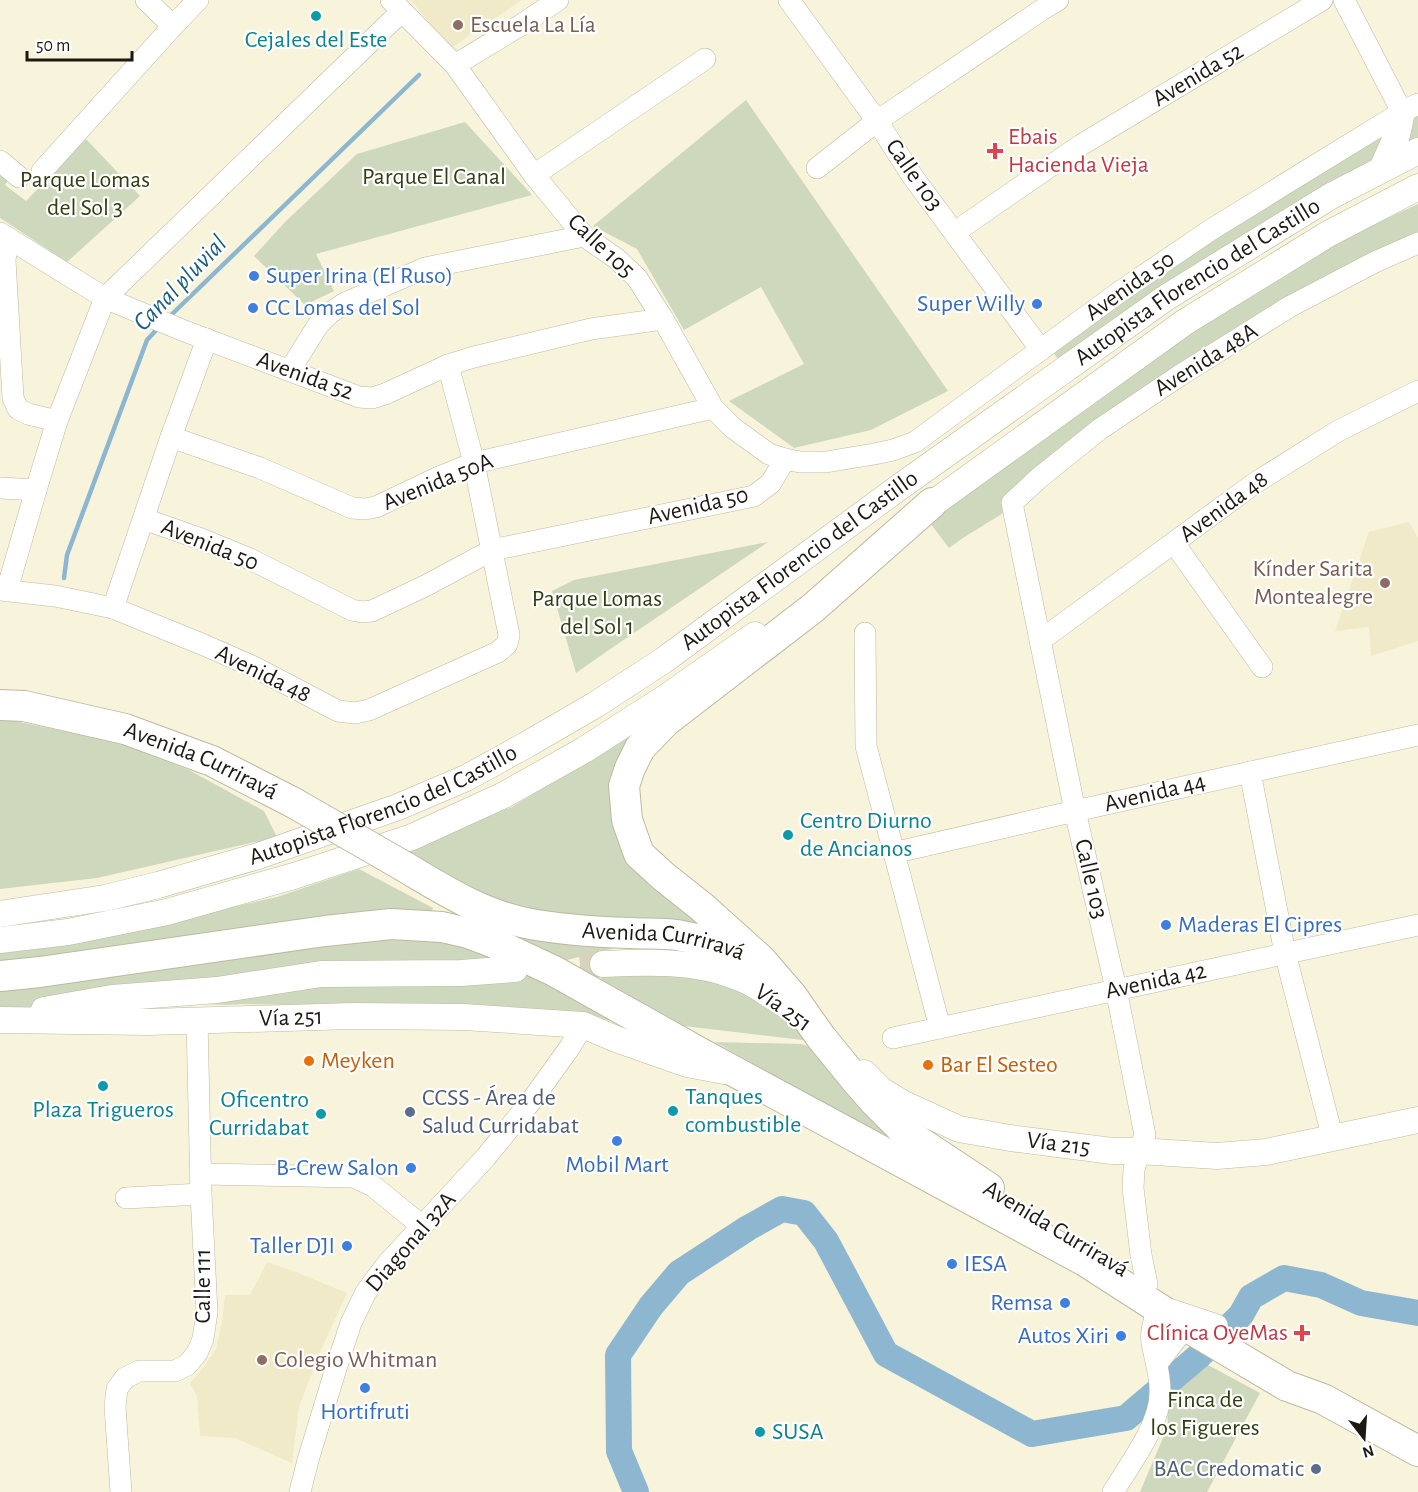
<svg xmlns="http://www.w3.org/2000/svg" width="1418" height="1492" viewBox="0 0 1418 1492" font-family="'Alegreya Sans',sans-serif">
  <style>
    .built { fill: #f0eac9 }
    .green { fill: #ced8bd }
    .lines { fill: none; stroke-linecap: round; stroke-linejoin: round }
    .stream { stroke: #8db6d1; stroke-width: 4.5 }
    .river { stroke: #8db6d1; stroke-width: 26 }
    .major-tunnel { stroke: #d7d3bd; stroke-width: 26; stroke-dasharray: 26 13; stroke-linecap: butt }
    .minor-casing { stroke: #bdb9a1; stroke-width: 22 }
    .major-casing { stroke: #bdb9a1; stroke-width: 27 }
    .highway-casing { stroke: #bdb9a1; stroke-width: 32 }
    .minor { stroke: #fff; stroke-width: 21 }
    .major { stroke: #fff; stroke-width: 26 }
    .highway { stroke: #fff; stroke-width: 30 }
    .highway-bridge-casing { stroke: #bdb9a1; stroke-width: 32; stroke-linecap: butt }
    .highway-bridge { stroke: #fff; stroke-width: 30 }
    .culture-dot { fill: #0f9aa8; stroke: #fff; stroke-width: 2 }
    .education-dot { fill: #8d6e63; stroke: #fff; stroke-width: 2 }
    .health-dot { fill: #e0444e; stroke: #fff; stroke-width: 2 }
    .shop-dot { fill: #3f7fe0; stroke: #fff; stroke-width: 2 }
    .food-dot { fill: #e8710a; stroke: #fff; stroke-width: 2 }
    .service-dot { fill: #5c6f8a; stroke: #fff; stroke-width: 2 }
    .labels { text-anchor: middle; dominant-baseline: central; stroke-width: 4.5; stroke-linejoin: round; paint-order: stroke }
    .education-label { font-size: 24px; fill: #785e54; stroke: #fff; text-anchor: start }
    .culture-label { font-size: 24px; fill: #0d838f; stroke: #fff; text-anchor: start }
    .street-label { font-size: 24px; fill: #1b1911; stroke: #fff }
    .health-label { font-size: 24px; fill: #be3a42; stroke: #fff; text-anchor: start }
    .park-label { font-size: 24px; fill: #313e0f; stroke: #fff }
    .shop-label { font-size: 24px; fill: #366cbe; stroke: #fff; text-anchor: end }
    .food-label { font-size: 24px; fill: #c56008; stroke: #fff; text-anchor: start }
    .service-label { font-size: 24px; fill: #4e5e75; stroke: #fff; text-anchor: start }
    .water-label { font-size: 26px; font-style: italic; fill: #195e83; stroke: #fff }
  </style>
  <rect width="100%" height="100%" fill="#f8f4db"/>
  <!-- built -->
  <g class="built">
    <path d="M411 0H522L450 49Z"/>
    <path d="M1409 522 1418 538V641L1371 656 1369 627 1335 631 1369 532Z"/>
    <path d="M267 1262 299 1273 347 1293 320 1352 299 1407 292 1463 235 1438 200 1436 197 1396 190 1383 203 1368 216 1349 222 1322 225 1295H250Z"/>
  </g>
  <!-- green -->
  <g class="green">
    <path d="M746 100 948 391 871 430 794 448 729 401 804 364 761 287 684 330 637 249 593 226Z"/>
    <path d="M1418 115V145L1058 359 1052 351 1218 235 1400 124Z"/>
    <path d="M465 122 532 195 316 254 334 291 305 305 254 256 285 222 357 154Z"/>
    <path d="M86 139 140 196 67 262 0 218V168L10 177 5 185 26 201Z"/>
    <path d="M1418 204V233L1184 362 1006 511C987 524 967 534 949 548L927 519 1158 352 1336 242Z"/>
    <path d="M768 542 603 654 576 673 552 591 574 580Z"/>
    <path d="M0 718 116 742 189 770 264 811 277 837 97 878 0 889Z"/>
    <path d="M650 723 618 823 739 943 540 917 479 894 397 849 512 807Z"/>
    <path d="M359 869 433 908 429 918 102 957 0 961V950L83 940 277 897Z"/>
    <path d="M497 926 631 944 563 961Z"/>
    <path d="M378 933 475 943 640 1025 537 1009 243 1004 229 1005 119 1001 0 1009V982Z"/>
    <path d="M665 966 763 994 811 1041 684 1026 601 979 605 969Z"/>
    <path d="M715 1042 801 1044 813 1048 921 1159Z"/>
    <path d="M1208 1365 1260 1393 1207 1492H1140L1168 1426 1166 1394Z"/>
  </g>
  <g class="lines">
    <!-- stream -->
    <g class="stream">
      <path d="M167 319 419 75"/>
      <path d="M64 578 67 555 147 340 159 327"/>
    </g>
    <!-- river -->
    <path class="river" d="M636 1492 619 1451 618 1355 651 1306 679 1273 748 1228 782 1209 804 1213 826 1241 886 1354 1032 1434 1126 1418 1200 1355 1241 1315 1251 1297 1284 1278 1321 1285 1361 1303 1418 1313"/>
    <!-- major-tunnel -->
    <path class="major-tunnel" d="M541 968 603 964"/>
    <!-- minor casing -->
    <g class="minor-casing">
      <g id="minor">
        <path d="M146 0 173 26"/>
        <path d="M391 0 455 65 534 175 584 236 617 259 637 278 663 319 713 408 733 428 769 454 785 459 800 462H826L874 454 893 450 915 442 1118 293 1212 229 1402 112 1418 104"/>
        <path d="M789 0 877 121 913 177 1041 350"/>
        <path d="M1344 0 1402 112"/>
        <path d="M455 65 521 25 558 0"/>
        <path d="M0 161 19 177"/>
        <path d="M817 168 877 121 1043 9 1058 0"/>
        <path d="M42 171 173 26 198 0"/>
        <path d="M534 175 705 59"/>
        <path d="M955 232 1081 145 1322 0"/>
        <path d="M0 233 105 298 182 330 359 397 372 398 385 394 448 365 474 357 591 329 663 319"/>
        <path d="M8 239 5 260 13 398 18 409 28 414 57 421"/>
        <path d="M290 370 318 325 330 313 345 303 425 268 584 236"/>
        <path d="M171 437 260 468 352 508 365 509 376 507 439 477 474 463 713 408"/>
        <path d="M0 488 36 490"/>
        <path d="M144 519 201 539 250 559 352 610 362 612 372 611 427 585 492 550 754 496 771 483 785 459"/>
        <path d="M1174 543 1262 667"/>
        <path d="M0 590 55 596 113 608 204 645 254 667 338 711 355 713 369 710 498 652 507 644 509 635 474 463 448 365"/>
        <path d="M7 590 36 490 57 421 105 298 402 11"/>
        <path d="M113 608 171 437 207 339"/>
        <path d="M865 633 866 746 940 1028"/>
        <path d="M1041 640 1255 483 1338 431 1418 391"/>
        <path d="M1250 772 1285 953 1333 1139"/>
        <path d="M893 853 1075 811 1418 735"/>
        <path d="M893 1038 1418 925"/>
        <path d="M201 1174 354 1177 373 1186 422 1226"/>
        <path d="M126 1198 201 1194"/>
        <path d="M1147 1284 1141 1255 1133 1188 1134 1169 1145 1135 1116 989 1075 811 1012 503 1039 478 1100 429 1179 376 1289 307 1375 262 1418 243"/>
        <path d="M1157 1364 1186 1326"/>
        <path d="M121 1492 115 1407 117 1389 125 1378 139 1371H175L187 1365 197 1353 203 1339 207 1312 201 1194 197 1020"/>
        <path d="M300 1492 308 1460 337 1365 351 1323 366 1292 387 1264 486 1157 532 1100 570 1047 583 1025"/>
        <path d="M1113 1492C1130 1464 1160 1425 1160 1393 1161 1376 1155 1360 1152 1343 1150 1331 1155 1318 1158 1307L1169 1309 1217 1325"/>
      </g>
    </g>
    <!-- major casing -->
    <g class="major-casing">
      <g id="major">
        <path d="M1382 169 1397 135 1402 112"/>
        <path d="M917 515 1185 322 1328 234 1418 187"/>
        <path id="s1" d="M0 914 105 898 158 885 258 856 398 807 466 778 526 745 595 705 664 660 901 486 1167 297 1331 196 1418 151"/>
        <path d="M0 940 68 932 167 912 294 876 412 837 504 795 584 750 668 696 755 635"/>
        <path d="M603 964C648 962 695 960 737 977 749 981 760 988 770 995 781 1001 791 1008 800 1016"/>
        <path d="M44 1010 112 998 217 990 321 974 461 973 515 969"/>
        <path id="s2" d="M0 1020 148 1022 353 1016 464 1017 583 1025 616 1039 687 1064 724 1071"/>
        <path id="s3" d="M864 1073 881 1090 902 1103 959 1129 1010 1138 1112 1151H1139L1217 1156 1266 1152 1418 1120"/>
      </g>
    </g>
    <!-- highway casing -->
    <g class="highway-casing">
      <g id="highway">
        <path d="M932 503 813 608 666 721 640 748 630 768 624 786 627 820 639 854 663 876 702 907 761 960 792 996 820 1036 855 1079 876 1103 906 1133 989 1188"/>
        <path id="s4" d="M0 705 24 706 125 729 212 761 294 803"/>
        <path id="s5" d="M405 867C444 890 481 914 526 923 560 930 596 932 631 933 646 934 662 933 677 935 701 939 724 946 747 955"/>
        <path d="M0 976 40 972 325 931 391 924 442 927 468 933 492 942 554 971 702 1054 1085 1261 1186 1326 1287 1386 1323 1399 1418 1451"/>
      </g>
    </g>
    <!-- minor -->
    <use href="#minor" class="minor"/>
    <!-- major -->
    <use href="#major" class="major"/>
    <!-- highway -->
    <use href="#highway" class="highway"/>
    <!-- highway-bridge casing -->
    <g class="highway-bridge-casing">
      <path id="highway-bridge" d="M294 803 405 867"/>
    </g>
    <!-- highway-bridge -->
    <use href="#highway-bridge" class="highway-bridge"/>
  </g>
  <!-- markers -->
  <g class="culture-dot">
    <circle cx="316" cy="16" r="6"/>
    <circle cx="788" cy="835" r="6"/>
    <circle cx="103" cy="1086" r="6"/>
    <circle cx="673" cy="1111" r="6"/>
    <circle cx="321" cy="1114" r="6"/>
    <circle cx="760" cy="1432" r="6"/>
  </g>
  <g class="education-dot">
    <circle cx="458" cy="25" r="6"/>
    <circle cx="1385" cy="583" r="6"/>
    <circle cx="262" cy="1360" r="6"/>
  </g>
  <g class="health-dot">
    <path d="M992 142h6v6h6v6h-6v6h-6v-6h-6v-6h6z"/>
    <path d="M1299 1324h6v6h6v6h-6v6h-6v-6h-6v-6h6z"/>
  </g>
  <g class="shop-dot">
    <circle cx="254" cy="276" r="6"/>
    <circle cx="1037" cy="304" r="6"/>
    <circle cx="253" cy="308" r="6"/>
    <circle cx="1166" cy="925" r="6"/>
    <circle cx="617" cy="1141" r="6"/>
    <circle cx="411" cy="1168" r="6"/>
    <circle cx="347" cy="1246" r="6"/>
    <circle cx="952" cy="1264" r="6"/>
    <circle cx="1065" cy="1303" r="6"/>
    <circle cx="1121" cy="1336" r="6"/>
    <circle cx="365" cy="1388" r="6"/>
  </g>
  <g class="food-dot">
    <circle cx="309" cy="1061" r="6"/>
    <circle cx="928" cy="1065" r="6"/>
  </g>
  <g class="service-dot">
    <circle cx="410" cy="1112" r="6"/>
    <circle cx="1316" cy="1469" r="6"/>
  </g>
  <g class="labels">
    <!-- education labels -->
    <g class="education-label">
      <text x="470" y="25">Escuela La Lía</text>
      <text x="1373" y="569" text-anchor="end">Kínder Sarita<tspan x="1373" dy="28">Montealegre</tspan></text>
      <text x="274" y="1360">Colegio Whitman</text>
    </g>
    <!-- culture labels -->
    <g class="culture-label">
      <text x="316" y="40" text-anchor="middle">Cejales del Este</text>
      <text x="800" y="821">Centro Diurno<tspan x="800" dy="28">de Ancianos</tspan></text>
      <text x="685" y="1097">Tanques<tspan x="685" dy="28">combustible</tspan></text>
      <text x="309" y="1100" text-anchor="end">Oficentro<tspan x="309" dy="28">Curridabat</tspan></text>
      <text x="103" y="1110" text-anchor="middle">Plaza Trigueros</text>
      <text x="772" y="1432">SUSA</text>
    </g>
    <!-- street labels -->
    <g class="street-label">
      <text transform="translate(1198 75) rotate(-31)">Avenida 52</text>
      <text transform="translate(914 175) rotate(55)">Calle 103</text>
      <text transform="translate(601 246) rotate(43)">Calle 105</text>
      <text stroke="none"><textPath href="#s1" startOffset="1372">Autopista Florencio del Castillo</textPath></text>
      <text transform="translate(1130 286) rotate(-35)">Avenida 50</text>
      <text transform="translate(1206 360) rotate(-32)">Avenida 48A</text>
      <text transform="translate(305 376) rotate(20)">Avenida 52</text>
      <text transform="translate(438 482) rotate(-22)">Avenida 50A</text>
      <text transform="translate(698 506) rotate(-13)">Avenida 50</text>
      <text transform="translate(1224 507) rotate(-36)">Avenida 48</text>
      <text transform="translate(210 545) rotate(22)">Avenida 50</text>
      <text stroke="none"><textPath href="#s1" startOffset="886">Autopista Florencio del Castillo</textPath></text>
      <text transform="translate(263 674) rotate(26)">Avenida 48</text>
      <text stroke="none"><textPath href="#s4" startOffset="210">Avenida Curriravá</textPath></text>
      <text transform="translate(1155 793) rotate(-13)">Avenida 44</text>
      <text stroke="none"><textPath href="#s1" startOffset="400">Autopista Florencio del Castillo</textPath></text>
      <text transform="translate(1091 879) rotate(77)">Calle 103</text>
      <text stroke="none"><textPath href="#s5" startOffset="273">Avenida Curriravá</textPath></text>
      <text transform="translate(1156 981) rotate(-12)">Avenida 42</text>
      <text transform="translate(783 1008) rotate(36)">Vía 251</text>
      <text stroke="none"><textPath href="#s2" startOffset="291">Vía 251</textPath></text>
      <text stroke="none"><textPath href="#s3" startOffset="212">Vía 215</textPath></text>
      <text transform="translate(1056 1229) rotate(31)">Avenida Curriravá</text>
      <text transform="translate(411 1242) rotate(-49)">Diagonal 32A</text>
      <text transform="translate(203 1286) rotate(-90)">Calle 111</text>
    </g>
    <!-- health labels -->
    <g class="health-label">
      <text x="1008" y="137">Ebais<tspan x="1008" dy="28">Hacienda Vieja</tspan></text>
      <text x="1288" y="1333" text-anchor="end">Clínica OyeMas</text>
    </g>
    <!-- park labels -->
    <g class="park-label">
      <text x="434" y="177">Parque El Canal</text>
      <text x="85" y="180">Parque Lomas<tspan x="85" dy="28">del Sol 3</tspan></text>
      <text x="597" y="599">Parque Lomas<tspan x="597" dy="28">del Sol 1</tspan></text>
      <text x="1205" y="1400">Finca de<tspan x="1205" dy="28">los Figueres</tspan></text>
    </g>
    <!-- shop labels -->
    <g class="shop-label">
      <text x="266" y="276" text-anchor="start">Super Irina (El Ruso)</text>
      <text x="1025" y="304">Super Willy</text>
      <text x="265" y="308" text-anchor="start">CC Lomas del Sol</text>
      <text x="1178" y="925" text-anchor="start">Maderas El Cipres</text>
      <text x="617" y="1165" text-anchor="middle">Mobil Mart</text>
      <text x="399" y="1168">B-Crew Salon</text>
      <text x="335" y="1246">Taller DJI</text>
      <text x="964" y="1264" text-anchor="start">IESA</text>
      <text x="1053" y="1303">Remsa</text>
      <text x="1109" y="1336">Autos Xiri</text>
      <text x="365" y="1412" text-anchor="middle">Hortifruti</text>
    </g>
    <!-- food labels -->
    <g class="food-label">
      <text x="321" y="1061">Meyken</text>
      <text x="940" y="1065">Bar El Sesteo</text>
    </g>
    <!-- service labels -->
    <g class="service-label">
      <text x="422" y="1098">CCSS - Área de<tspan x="422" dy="28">Salud Curridabat</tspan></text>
      <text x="1304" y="1469" text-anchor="end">BAC Credomatic</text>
    </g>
    <!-- water labels -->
    <g class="water-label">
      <text transform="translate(180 283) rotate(-46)">Canal pluvial</text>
    </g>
  </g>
  <!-- north arrow -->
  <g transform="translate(1364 1438) rotate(163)" stroke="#ffffff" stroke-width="4.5" paint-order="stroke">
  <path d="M0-4.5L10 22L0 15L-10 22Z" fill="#1b1911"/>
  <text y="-9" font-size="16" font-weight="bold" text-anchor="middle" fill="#1b1911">N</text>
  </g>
  <!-- scale -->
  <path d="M27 51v9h105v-9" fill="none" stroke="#1b1911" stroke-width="3"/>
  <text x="36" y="51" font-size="18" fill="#1b1911" stroke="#ffffff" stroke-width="4.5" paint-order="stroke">50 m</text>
</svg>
